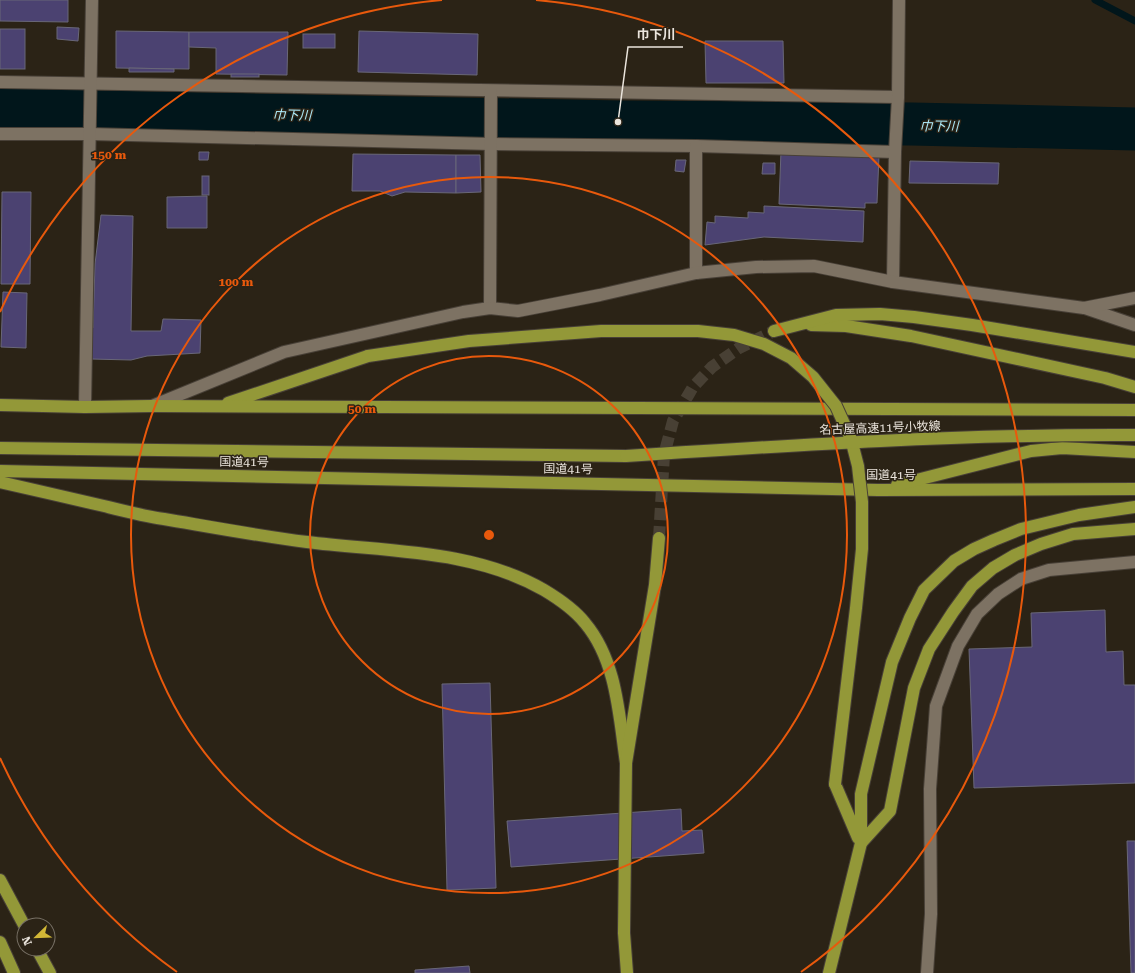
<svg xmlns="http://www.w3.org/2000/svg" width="1135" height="973" viewBox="0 0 1135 973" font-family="'Roboto Serif','Noto Sans JP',serif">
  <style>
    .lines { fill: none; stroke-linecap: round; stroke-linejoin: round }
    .stream { stroke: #01161b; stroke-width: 7 }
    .river { stroke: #01161b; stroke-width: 43 }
    .building { fill: #4b4271; stroke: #696778 }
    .highway-tunnel { stroke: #484034; stroke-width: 12; stroke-dasharray: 12 6; stroke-linecap: butt }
    .street-casing { stroke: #484037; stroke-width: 14 }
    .highway-casing { stroke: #484037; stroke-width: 14 }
    .street { stroke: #7d7263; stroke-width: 12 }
    .highway { stroke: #939838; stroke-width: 12 }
    .highway-bridge-casing { stroke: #484037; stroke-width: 14; stroke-linecap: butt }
    .highway-bridge { stroke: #939838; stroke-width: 12 }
    .ring { fill: none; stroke: #e8590c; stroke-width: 2 }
    .labels { text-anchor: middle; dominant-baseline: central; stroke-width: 3; stroke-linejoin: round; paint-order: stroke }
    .street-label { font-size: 12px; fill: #ebe5dd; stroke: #2b2316 }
    .water-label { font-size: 13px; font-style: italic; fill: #ace9f8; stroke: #2b2316 }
    .centre { fill: #e8590c; stroke: #2b2316; stroke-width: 2 }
    .ring-label { font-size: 12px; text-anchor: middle; font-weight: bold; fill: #e8590c; stroke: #2b2316; stroke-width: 3; stroke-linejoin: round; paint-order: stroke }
    .leader { fill: none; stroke: #ebe5dd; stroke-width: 1.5 }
    .callout-dot { fill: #ebe5dd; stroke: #2b2316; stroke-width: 1.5 }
    .callout-label { font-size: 13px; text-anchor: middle; font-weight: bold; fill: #ebe5dd; stroke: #2b2316; stroke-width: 3; stroke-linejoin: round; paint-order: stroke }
  </style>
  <rect width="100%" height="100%" fill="#2b2316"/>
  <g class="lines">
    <!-- stream -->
    <path class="stream" d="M1095 0 1135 21"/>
    <!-- river -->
    <path class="river" d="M0 110 618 122 912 124 1135 129"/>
  </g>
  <!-- building -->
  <g class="building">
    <path d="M0 0H68V22L0 21Z"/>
    <path d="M57 27 79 28 78 41 57 39Z"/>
    <rect x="0" y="29" width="25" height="40"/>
    <path d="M116 31 189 32V69L116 68Z"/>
    <path d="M359 31 478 34 477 75 358 72Z"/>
    <path d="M189 32H288L287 75 216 74V48L189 47Z"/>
    <rect x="303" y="34" width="32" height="14"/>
    <path d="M705 41H783L784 83H706Z"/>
    <path d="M129 68 174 69V72H129Z"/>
    <rect x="231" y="74" width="28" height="3"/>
    <path d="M781 151 879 156 877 203H865V208L779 204Z"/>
    <path d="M199 152H209L208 160H199Z"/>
    <path d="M353 154 456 155V193L405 192 392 196 380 191H352Z"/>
    <path d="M456 155H480L481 192 456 193Z"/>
    <path d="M676 160H686L684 172 675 171Z"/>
    <path d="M910 161 999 163 998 184 909 183Z"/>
    <path d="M763 163H775V174H762Z"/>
    <rect x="202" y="176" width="7" height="19"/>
    <path d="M2 192H31L30 284H1Z"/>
    <path d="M207 196V228H167V197Z"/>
    <path d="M764 206 864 211 863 242 764 237 705 245 707 222 715 223V216L748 218V212L764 213Z"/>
    <path d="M101 215 133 216 131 331H161L163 319 201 320 200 353 147 356 131 360 91 359V328H93L95 264Z"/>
    <path d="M3 292 27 293 26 348 1 347Z"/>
    <path d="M1105 610 1106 652 1123 651 1124 685H1135V783L974 788 969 649 1032 647 1031 613Z"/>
    <path d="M490 683 496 888 447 890 442 684Z"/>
    <path d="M681 809 682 831 702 830 704 853 511 867 507 821Z"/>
    <path d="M1127 841H1135V973H1131Z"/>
    <path d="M469 966 470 973H415V970Z"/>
  </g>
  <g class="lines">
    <!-- highway-tunnel -->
    <path class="highway-tunnel" d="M659 538 664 455 673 421 693 387 712 367 739 348 774 331"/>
    <!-- street casing -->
    <g class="street-casing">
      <g id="street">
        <path d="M0 82 898 97"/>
        <path d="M0 134H90L491 144 696 146 895 152"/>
        <path d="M696 146V273"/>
        <path d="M893 282 895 152 898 97 899 0"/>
        <path d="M490 308 491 91"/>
        <path d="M1085 308 1135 325"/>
        <path d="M152 406 284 352 463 312 490 308 518 311 600 295 696 273 756 267 814 266 893 282 1084 308 1135 298"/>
        <path d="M85 407 92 0"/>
        <path d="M927 973 931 914 930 789 936 706 958 646 977 614 998 594 1021 579 1049 570 1135 562"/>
      </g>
    </g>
    <!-- highway casing -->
    <g class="highway-casing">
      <g id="highway">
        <path d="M811 325 846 326 911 336 1105 378 1135 387"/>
        <path d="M774 331 836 315 880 314 914 317 972 325 1135 352"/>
        <path d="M228 403 368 356"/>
        <path d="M0 405 85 407 152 406 1135 410"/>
        <path d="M0 448 626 456"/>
        <path d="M0 471 878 490 1135 489"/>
        <path d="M0 482C35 490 69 498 104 506 124 511 143 516 164 519 211 527 259 536 307 542 386 552 473 549 544 590 559 599 574 609 585 623 617 661 619 716 626 763"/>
        <path d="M897 485 1031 451 1062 448 1135 452"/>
        <path d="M835 784 858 838"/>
        <path d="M861 843 890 811 914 688 929 649 953 612 972 586 993 568 1015 555 1041 544 1073 534 1135 529"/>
        <path d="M0 880 24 925"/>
        <path d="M0 942 14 973"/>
        <path d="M37 949 50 973"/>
        <path d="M627 973 624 933 626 763 655 585 659 538"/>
        <path d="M829 973 861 843V794L892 662 910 618 924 590 954 561 974 549 994 540 1021 529 1079 515 1135 507"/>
      </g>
    </g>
    <!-- street -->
    <use href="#street" class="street"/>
    <!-- highway -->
    <use href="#highway" class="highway"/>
    <!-- highway-bridge casing -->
    <g class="highway-bridge-casing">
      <g id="highway-bridge">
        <path d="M368 356 469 341 601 331H698L734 335 764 344 791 358 813 377 836 406 851 439 858 466 862 502V549L856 608 835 784"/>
        <path d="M626 456C795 445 965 434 1135 435"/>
      </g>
    </g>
    <!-- highway-bridge -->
    <use href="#highway-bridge" class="highway-bridge"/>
  </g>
  <!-- distance rings -->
  <g class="ring">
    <circle cx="489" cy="535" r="179"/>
    <circle cx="489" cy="535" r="358"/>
    <path d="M177 972A537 537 0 0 1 0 758M0 312A537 537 0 0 1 442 0M536 0A537 537 0 0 1 801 972"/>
  </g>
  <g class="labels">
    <!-- street labels -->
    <g class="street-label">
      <text transform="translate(880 428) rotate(-2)">名古屋高速11号小牧線</text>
      <text transform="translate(244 462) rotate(1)">国道41号</text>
      <text transform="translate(568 469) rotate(1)">国道41号</text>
      <text x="891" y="475">国道41号</text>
    </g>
    <!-- water labels -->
    <g class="water-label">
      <text transform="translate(292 115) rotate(1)">巾下川</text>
      <text transform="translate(939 126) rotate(1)">巾下川</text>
    </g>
  </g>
  <circle cx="489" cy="535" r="6" class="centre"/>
  <g class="ring-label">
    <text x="109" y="159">150 m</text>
    <text x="236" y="286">100 m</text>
    <text x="362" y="413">50 m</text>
  </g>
  <!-- callouts -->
  <path class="leader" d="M618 122L628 47H683"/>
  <circle class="callout-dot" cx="618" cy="122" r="4"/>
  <g class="callout-label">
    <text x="656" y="39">巾下川</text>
  </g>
  <!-- north arrow -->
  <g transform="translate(36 937) rotate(247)"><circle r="19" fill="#2b2316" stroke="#787166"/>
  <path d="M0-3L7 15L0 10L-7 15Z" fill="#d2b736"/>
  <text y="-6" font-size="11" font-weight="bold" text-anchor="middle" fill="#ebe5dd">N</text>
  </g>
</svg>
